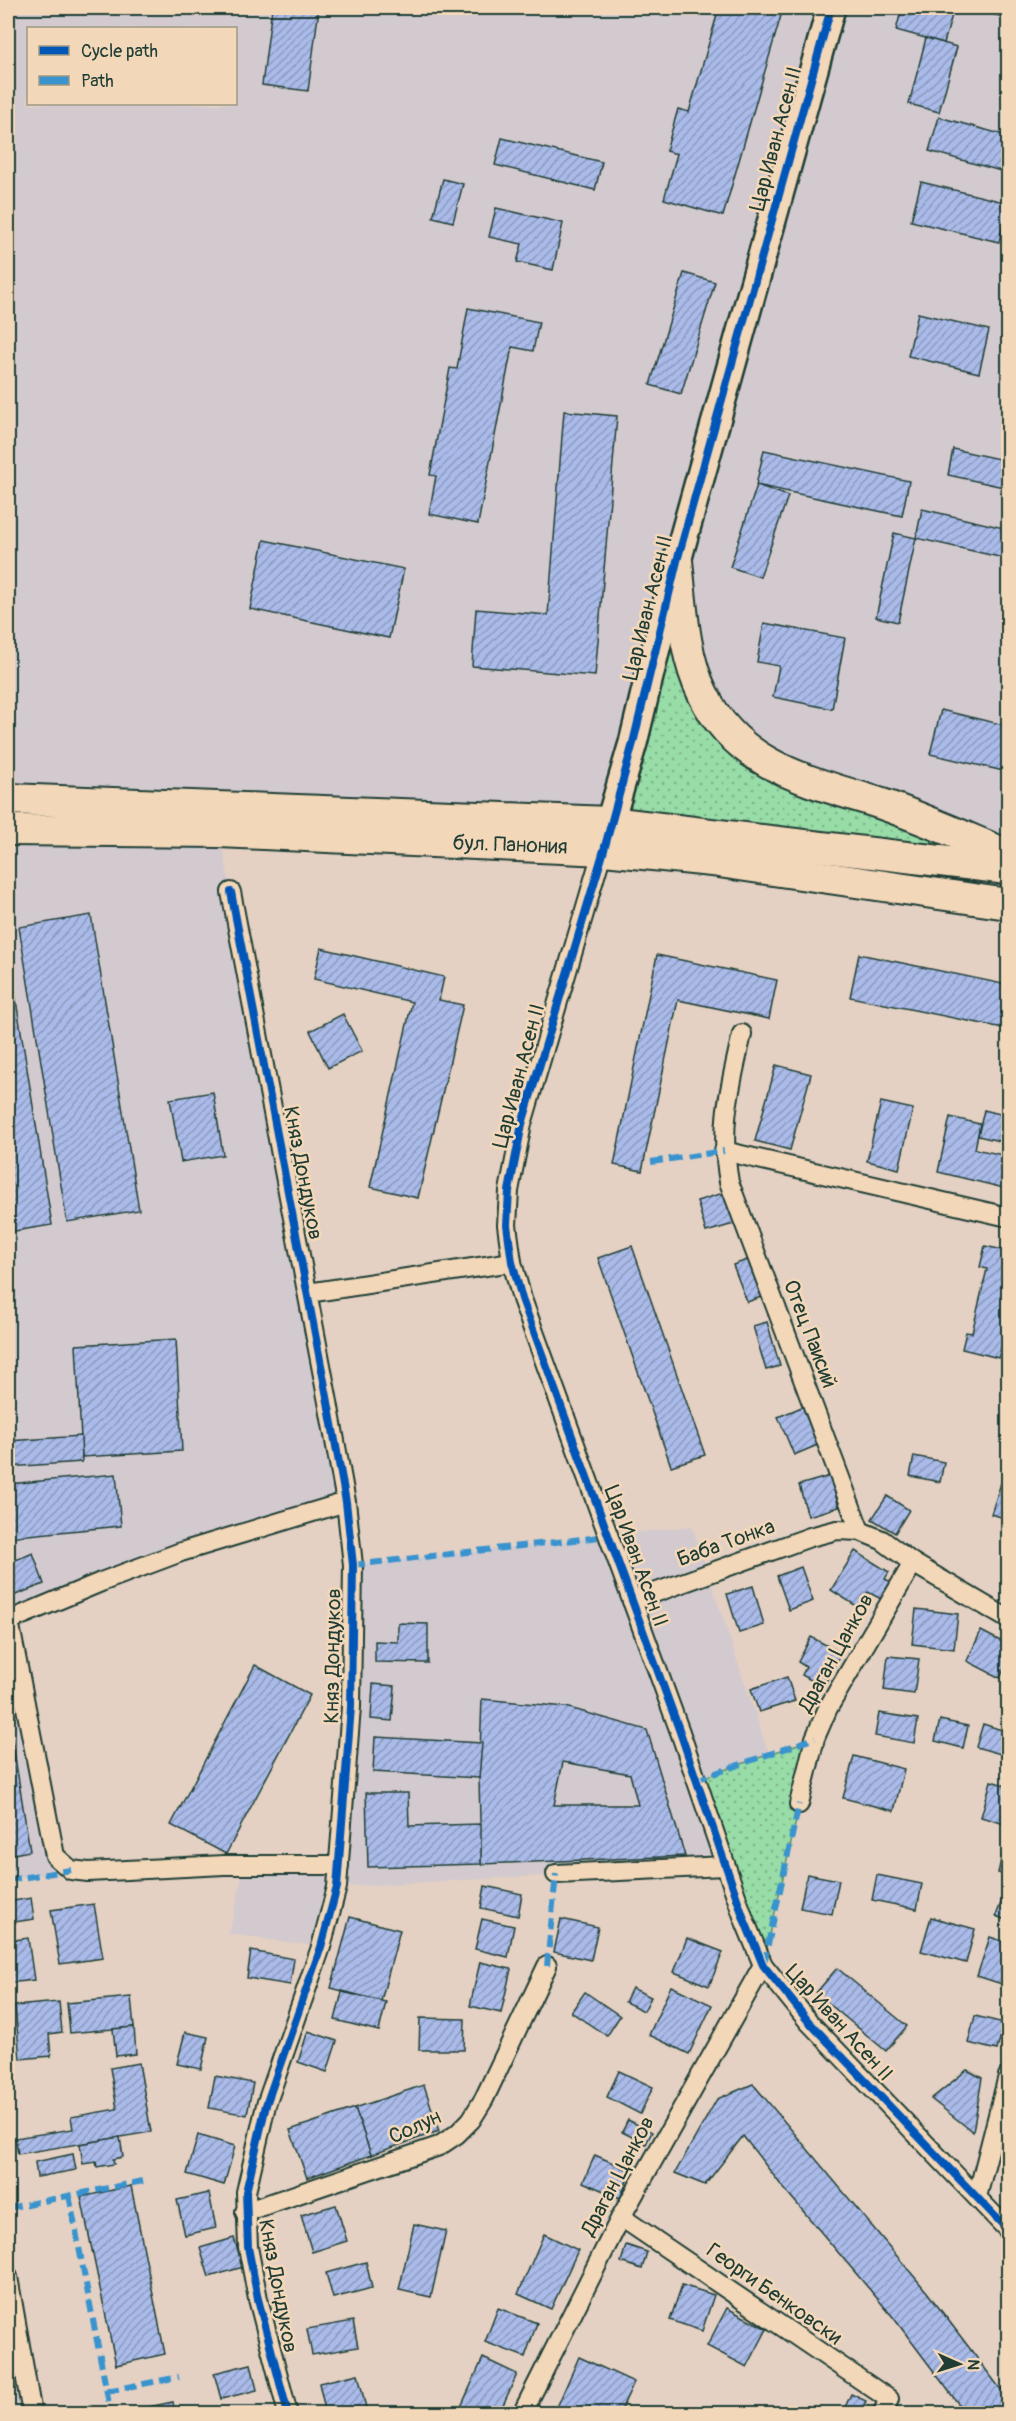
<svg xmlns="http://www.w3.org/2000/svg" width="1016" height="2421" viewBox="0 0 1016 2421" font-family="Pangolin,sans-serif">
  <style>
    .built { fill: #d3cacf; fill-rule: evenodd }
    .grass { fill: url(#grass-dots); stroke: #5c8c6e; stroke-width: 1.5 }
    .building { fill: url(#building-hatch); stroke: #1f3d34; stroke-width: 1.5; fill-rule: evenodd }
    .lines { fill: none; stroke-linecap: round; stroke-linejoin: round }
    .street-casing { stroke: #1f3d34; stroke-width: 22 }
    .secondary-casing { stroke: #1f3d34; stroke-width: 32 }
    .primary-casing { stroke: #1f3d34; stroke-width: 34 }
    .street { stroke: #f3d7b9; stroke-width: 18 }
    .secondary { stroke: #f3d7b9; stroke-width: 27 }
    .primary { stroke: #f3d7b9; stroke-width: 30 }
    .quiet { stroke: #3993ce; stroke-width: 6; stroke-dasharray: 12 6; stroke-linecap: butt }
    .cycleway-casing { stroke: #f3d7b9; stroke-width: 11 }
    .cycleway { stroke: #0057b8; stroke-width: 8 }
    .labels { text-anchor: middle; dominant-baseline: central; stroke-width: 5; stroke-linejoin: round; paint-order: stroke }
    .street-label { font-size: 21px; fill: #1f3d34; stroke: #f3d7b9 }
  </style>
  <defs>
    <pattern id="grass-dots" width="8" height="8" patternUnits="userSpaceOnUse" patternTransform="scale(1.5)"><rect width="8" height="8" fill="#98dca7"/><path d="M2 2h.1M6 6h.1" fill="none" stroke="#7bb489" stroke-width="1.8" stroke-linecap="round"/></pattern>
    <pattern id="building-hatch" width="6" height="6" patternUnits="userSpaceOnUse" patternTransform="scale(1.5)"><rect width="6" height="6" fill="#aabbea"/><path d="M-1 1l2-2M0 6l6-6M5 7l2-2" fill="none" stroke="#8a99be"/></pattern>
  </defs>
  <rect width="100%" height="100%" fill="#e4d1c3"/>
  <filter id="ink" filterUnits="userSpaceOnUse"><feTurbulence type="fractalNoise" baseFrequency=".0167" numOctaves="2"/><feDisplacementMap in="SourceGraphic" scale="12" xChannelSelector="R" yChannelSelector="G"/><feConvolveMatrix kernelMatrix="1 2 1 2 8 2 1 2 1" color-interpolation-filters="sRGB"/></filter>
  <g filter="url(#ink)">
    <!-- built -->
    <g class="built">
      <path d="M8 8H1008V855L610 822 220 833 346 1502 9 1621 54 1856 71 1870 8 1880ZM28 28H236V104H28Z"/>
      <path d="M692 1526 769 1755 696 1781 725 1866 337 1887 321 1947 229 1934 245 1865H338L353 1565Z"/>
      <path d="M8 2277 32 2413H8Z"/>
    </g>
    <!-- grass -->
    <g class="grass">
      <path d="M677 561 685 627 744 747 1008 855 610 822Z"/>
      <path d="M815 1738 763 1965 696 1780Z"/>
    </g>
    <!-- building -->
    <g class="building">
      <path d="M272 8H319L308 91 262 85Z"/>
      <path d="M719 8H765L782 12 723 216 664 199 677 154 666 151 678 109 689 112Z"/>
      <path d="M902 8H954L944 43 896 30Z"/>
      <path d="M968 8H1008V18Z"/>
      <path d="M926 38 957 47 939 112 909 104Z"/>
      <path d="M939 117 1008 136V173L929 151Z"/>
      <path d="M502 138 602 162 595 190 495 165Z"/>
      <path d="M443 179 463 184 453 222 433 217Z"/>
      <path d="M921 182 1008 203 999 242 911 221Z"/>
      <path d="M496 208 563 223 553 270 517 262 522 244 489 237Z"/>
      <path d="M684 273 715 282 681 394 650 385Z"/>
      <path d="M468 308 539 322 533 351 512 347 478 524 429 514 436 476 430 475 450 368 457 369Z"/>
      <path d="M918 313 989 330 979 373 908 356Z"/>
      <path d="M564 411 617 416 595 676 472 666 476 609 548 615Z"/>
      <path d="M953 449 1008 461V488L948 475Z"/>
      <path d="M764 450 909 481 902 516 756 485Z"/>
      <path d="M757 485 788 496 760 577 730 567Z"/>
      <path d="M922 509 1008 529V559L916 538Z"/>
      <path d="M894 533 916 538 898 622 876 617Z"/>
      <path d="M264 540 404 569 389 638 250 609Z"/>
      <path d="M764 623 845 638 832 709 773 697 779 666 757 662Z"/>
      <path d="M941 710 1008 726V772L930 754Z"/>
      <path d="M91 915 139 1210 67 1222 19 927Z"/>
      <path d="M321 948 444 977 439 1000 463 1005 418 1198 370 1187 412 1002 314 979Z"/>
      <path d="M8 950 52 1225 8 1232Z"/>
      <path d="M859 954 1008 985V1029L850 997Z"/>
      <path d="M657 955 777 980 769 1019 678 1000 642 1171 614 1165Z"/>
      <path d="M343 1014 362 1051 328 1068 310 1031Z"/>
      <path d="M776 1065 811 1074 790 1150 755 1141Z"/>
      <path d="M213 1092 223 1155 181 1162 170 1099Z"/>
      <path d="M881 1102 913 1109 899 1169 867 1161Z"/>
      <path d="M984 1110 1008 1116V1143L978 1136Z"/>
      <path d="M950 1117 980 1124 975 1149 1008 1156V1189L938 1172Z"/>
      <path d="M727 1192 737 1223 706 1232 697 1201Z"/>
      <path d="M632 1246 705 1455 671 1466 598 1258Z"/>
      <path d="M985 1246 1008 1251V1314L999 1358 962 1349 966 1332 972 1333 987 1269 980 1267Z"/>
      <path d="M750 1259 764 1296 747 1302 733 1265Z"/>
      <path d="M767 1322 780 1366 766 1370 753 1326Z"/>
      <path d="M176 1339 182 1451 82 1457 76 1345Z"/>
      <path d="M804 1406 820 1444 794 1455 778 1417Z"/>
      <path d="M81 1436 82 1462 8 1467V1441Z"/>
      <path d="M914 1456 944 1462 940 1482 910 1476Z"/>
      <path d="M116 1474 121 1526 8 1537V1484Z"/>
      <path d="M830 1476 839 1507 808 1516 799 1485Z"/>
      <path d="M1003 1477 1008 1479V1519L991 1514Z"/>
      <path d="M887 1496 909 1510 895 1533 872 1519Z"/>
      <path d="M855 1551 889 1572 885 1579 891 1582 881 1599 868 1592 858 1607 831 1590Z"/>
      <path d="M33 1553 44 1584 8 1598V1563Z"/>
      <path d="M801 1567 813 1601 789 1610 777 1576Z"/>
      <path d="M753 1586 764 1625 739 1633 727 1594Z"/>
      <path d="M916 1609 958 1614 954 1649 912 1644Z"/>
      <path d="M398 1623 428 1624V1663L375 1662V1641L398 1642Z"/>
      <path d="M981 1631 1008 1645V1660L1000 1678 967 1661Z"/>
      <path d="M811 1637 841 1653 823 1687 802 1675 806 1667 798 1662Z"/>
      <path d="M888 1656 919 1659 914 1694 884 1690Z"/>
      <path d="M255 1665 310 1695 226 1854 171 1825Z"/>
      <path d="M787 1677 795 1701 759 1712 751 1689Z"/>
      <path d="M373 1684 395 1686 392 1721 371 1719Z"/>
      <path d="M482 1699 566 1707 647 1730 685 1856 481 1864 479 1778ZM563 1762 630 1774 638 1805H554Z"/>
      <path d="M8 1713 30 1851 8 1855Z"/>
      <path d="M879 1713 918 1719 914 1743 875 1736Z"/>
      <path d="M940 1720 968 1726 963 1748 935 1741Z"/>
      <path d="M983 1724 1008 1732V1756L976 1747Z"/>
      <path d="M375 1737 482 1743 479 1778 373 1772Z"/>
      <path d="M854 1756 904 1769 894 1811 843 1798Z"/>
      <path d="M991 1781 1008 1786V1825L981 1817Z"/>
      <path d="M366 1793H408L409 1826 481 1824V1864L368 1867Z"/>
      <path d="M1006 1838H1008V1876L998 1873Z"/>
      <path d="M807 1874 839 1880 832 1914 800 1908Z"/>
      <path d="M877 1875 922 1884 917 1909 872 1900Z"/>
      <path d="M485 1886 522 1894 518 1916 481 1908Z"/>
      <path d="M1005 1892 1008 1893V1921L996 1916Z"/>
      <path d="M31 1898 34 1919 8 1923V1902Z"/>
      <path d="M94 1904 103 1958 60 1964 51 1910Z"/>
      <path d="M350 1917 400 1930 381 2001 331 1988Z"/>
      <path d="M931 1917 975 1929 966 1963 921 1951Z"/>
      <path d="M482 1919 514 1926 508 1957 475 1949Z"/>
      <path d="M561 1919 598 1927 591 1960 554 1952Z"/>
      <path d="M990 1937 1008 1943V1986L977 1976Z"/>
      <path d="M28 1938 34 1980 8 1983V1941Z"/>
      <path d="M687 1938 723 1952 709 1986 674 1972Z"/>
      <path d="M251 1951 294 1959 290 1985 247 1978Z"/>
      <path d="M480 1962 511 1969 501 2013 470 2006Z"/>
      <path d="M837 1968 907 2026 886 2051 816 1993Z"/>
      <path d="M671 1986 712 2005 689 2054 649 2035Z"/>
      <path d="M632 1988 651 1997 644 2011 625 2002Z"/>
      <path d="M342 1992 386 2002 379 2031 335 2020Z"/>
      <path d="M585 1992 620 2016 607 2036 571 2012Z"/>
      <path d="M131 1997 134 2027 70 2033 67 2003Z"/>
      <path d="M59 2002 62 2032 49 2034 51 2056 20 2059 15 2006Z"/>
      <path d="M975 2016 1004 2023 997 2050 968 2043Z"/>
      <path d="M420 2018 465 2019 464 2050H419Z"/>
      <path d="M134 2027 136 2054 116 2056 113 2029Z"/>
      <path d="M308 2031 337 2041 327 2072 298 2062Z"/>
      <path d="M185 2032 208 2037 201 2069 177 2064Z"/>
      <path d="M139 2063 151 2132 18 2154 15 2138 73 2129 71 2117 117 2109 110 2068Z"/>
      <path d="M967 2070 982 2078 973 2132 931 2099Z"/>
      <path d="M619 2071 653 2087 640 2114 607 2097Z"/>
      <path d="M215 2076 253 2083 247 2115 209 2108Z"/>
      <path d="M753 2084 927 2292 1008 2399V2414H966L893 2317 781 2185 743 2136 705 2185 675 2173 717 2099Z"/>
      <path d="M424 2085 439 2131 371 2155 355 2108Z"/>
      <path d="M355 2108 371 2155 307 2178 290 2130Z"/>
      <path d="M628 2120 652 2132 646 2144 622 2132Z"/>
      <path d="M198 2135 235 2146 224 2185 187 2174Z"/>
      <path d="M120 2137 123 2157 113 2159 114 2164 97 2167 96 2162 83 2164 80 2144Z"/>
      <path d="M73 2154 76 2170 37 2177 35 2162Z"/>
      <path d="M595 2155 631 2171 620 2198 583 2182Z"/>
      <path d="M131 2186 165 2354 116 2365 81 2197Z"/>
      <path d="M209 2193 216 2228 185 2235 177 2200Z"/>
      <path d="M336 2205 347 2241 312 2252 301 2215Z"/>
      <path d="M414 2224 446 2231 431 2297 399 2290Z"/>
      <path d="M544 2234 578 2250 551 2309 518 2294Z"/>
      <path d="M234 2238 243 2267 209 2277 200 2248Z"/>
      <path d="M626 2245 647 2252 642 2269 621 2262Z"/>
      <path d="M366 2262 372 2288 333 2298 326 2273Z"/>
      <path d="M682 2285 714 2295 702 2331 670 2320Z"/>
      <path d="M498 2308 537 2323 525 2357 485 2342Z"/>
      <path d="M727 2308 767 2329 747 2367 707 2346Z"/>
      <path d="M353 2321 358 2347 312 2355 307 2329Z"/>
      <path d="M579 2357 634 2382 619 2414H554Z"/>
      <path d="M483 2358 517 2374 499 2414H474L461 2407Z"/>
      <path d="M251 2364 257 2390 221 2399 214 2373Z"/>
      <path d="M358 2374 366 2408 341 2414H326L319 2383Z"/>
      <path d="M851 2394 866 2401 860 2414H842Z"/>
      <path d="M173 2402 175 2414H124V2412Z"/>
    </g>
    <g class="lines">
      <!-- street casing -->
      <g class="street-casing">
        <g id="street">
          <path d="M605 842 522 1124 509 1191 507 1225 512 1262 522 1299 680 1732 744 1919 763 1965 809 2022 1008 2230"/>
          <path d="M231 892 328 1402 346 1502 353 1565 351 1707 337 1887 321 1947 266 2105 246 2192 248 2247 258 2299 288 2414"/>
          <path d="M742 1034C730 1089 719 1125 729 1182L860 1531"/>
          <path d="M724 1151 1008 1217"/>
          <path d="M308 1293 512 1262"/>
          <path d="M632 1601 810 1537 837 1530 860 1531 882 1540 913 1563 1008 1619"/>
          <path d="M8 1621 101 1582 181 1552 346 1502"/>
          <path d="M9 1621 55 1856 71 1870 88 1872 224 1865H339"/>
          <path d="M799 1804 815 1738 828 1708 913 1563"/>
          <path d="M556 1874 725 1866"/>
          <path d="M977 2197 1008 2076"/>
          <path d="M245 2212 439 2146 457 2134 471 2120 484 2099 547 1966"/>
          <path d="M621 2217 889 2399 882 2414"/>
          <path d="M8 2277 32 2414"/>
          <path d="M522 2414 621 2217 763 1965"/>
        </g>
      </g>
      <!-- secondary casing -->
      <g class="secondary-casing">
        <path id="secondary" d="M610 822 633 743 677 561 831 8"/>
      </g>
      <!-- primary casing -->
      <g class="primary-casing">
        <g id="primary">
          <path d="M677 561C682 604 683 655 703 694 739 769 812 781 882 804 925 819 967 838 1008 855"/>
          <path d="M8 799 610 822 1008 869"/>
          <path d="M8 830 219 832 604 850 712 861 1008 904"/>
        </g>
      </g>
      <!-- street -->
      <use href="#street" class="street"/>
      <!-- secondary -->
      <use href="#secondary" class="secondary"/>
      <!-- primary -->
      <use href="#primary" class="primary"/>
      <!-- quiet -->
      <g class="quiet">
        <path d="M651 1162 724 1151"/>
        <path d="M353 1565 609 1536"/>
        <path d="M696 1780 815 1738"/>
        <path d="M8 1880 71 1870"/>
        <path d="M764 1963 799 1804"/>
        <path d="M547 1966 556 1874"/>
        <path d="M69 2195 111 2414"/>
        <path d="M8 2208 143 2181"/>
        <path d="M107 2391 179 2377"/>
      </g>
      <!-- cycleway casing -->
      <g class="cycleway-casing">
        <g id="cycleway">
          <path d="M831 8 677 561 633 743 604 850 522 1124 509 1191 507 1225 512 1262 522 1299 680 1732 744 1919 763 1965 809 2022 1008 2230"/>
          <path d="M231 892 328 1402 346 1502 353 1565 351 1707 337 1887 321 1947 266 2105 246 2192 248 2247 258 2299 288 2414"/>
        </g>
      </g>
      <!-- cycleway -->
      <use href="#cycleway" class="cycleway"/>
    </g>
  </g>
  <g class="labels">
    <!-- street labels -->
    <g class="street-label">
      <text transform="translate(776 139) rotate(-75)">Цар Иван Асен II</text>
      <text transform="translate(648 608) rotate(-76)">Цар Иван Асен II</text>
      <text transform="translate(510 845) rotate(2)">бул. Панония</text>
      <text transform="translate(519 1076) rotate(-75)">Цар Иван Асен II</text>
      <text transform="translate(303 1173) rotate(79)">Княз Дондуков</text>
      <text transform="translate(810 1334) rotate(69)">Отец Паисий</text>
      <text transform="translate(726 1543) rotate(-20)">Баба Тонка</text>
      <text transform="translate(636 1556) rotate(70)">Цар Иван Асен II</text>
      <text transform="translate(836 1653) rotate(-61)">Драган Цанков</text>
      <text transform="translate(333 1656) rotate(-89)">Княз Дондуков</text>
      <text transform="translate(839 2023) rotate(48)">Цар Иван Асен II</text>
      <text transform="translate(415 2127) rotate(-24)">Солун</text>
      <text transform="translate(618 2176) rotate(-62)">Драган Цанков</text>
      <text transform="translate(278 2286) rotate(79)">Княз Дондуков</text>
      <text transform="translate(774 2294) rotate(35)">Георги Бенковски</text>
    </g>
  </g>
  <!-- margin -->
  <rect width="1016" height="2421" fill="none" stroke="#f3d7b9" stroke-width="30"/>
  <rect x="15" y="15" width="986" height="2391" fill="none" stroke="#1f3d34" stroke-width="2" filter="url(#ink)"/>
  <!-- legend -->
  <rect x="27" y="27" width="210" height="78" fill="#f3d7b9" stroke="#9e9984" stroke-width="1.5"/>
  <rect x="39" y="46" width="30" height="9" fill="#0057b8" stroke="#9e9984" stroke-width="1.5"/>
  <text x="81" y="57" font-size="18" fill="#1f3d34">Cycle path</text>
  <rect x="39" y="76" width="30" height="9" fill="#3993ce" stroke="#9e9984" stroke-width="1.5"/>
  <text x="81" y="87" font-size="18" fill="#1f3d34">Path</text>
  <!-- north arrow -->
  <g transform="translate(959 2364) rotate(93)" stroke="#f3d7b9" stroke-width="4.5" paint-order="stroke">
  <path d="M0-4.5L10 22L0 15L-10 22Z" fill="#1f3d34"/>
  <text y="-9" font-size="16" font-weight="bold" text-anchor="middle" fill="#1f3d34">N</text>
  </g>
</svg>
